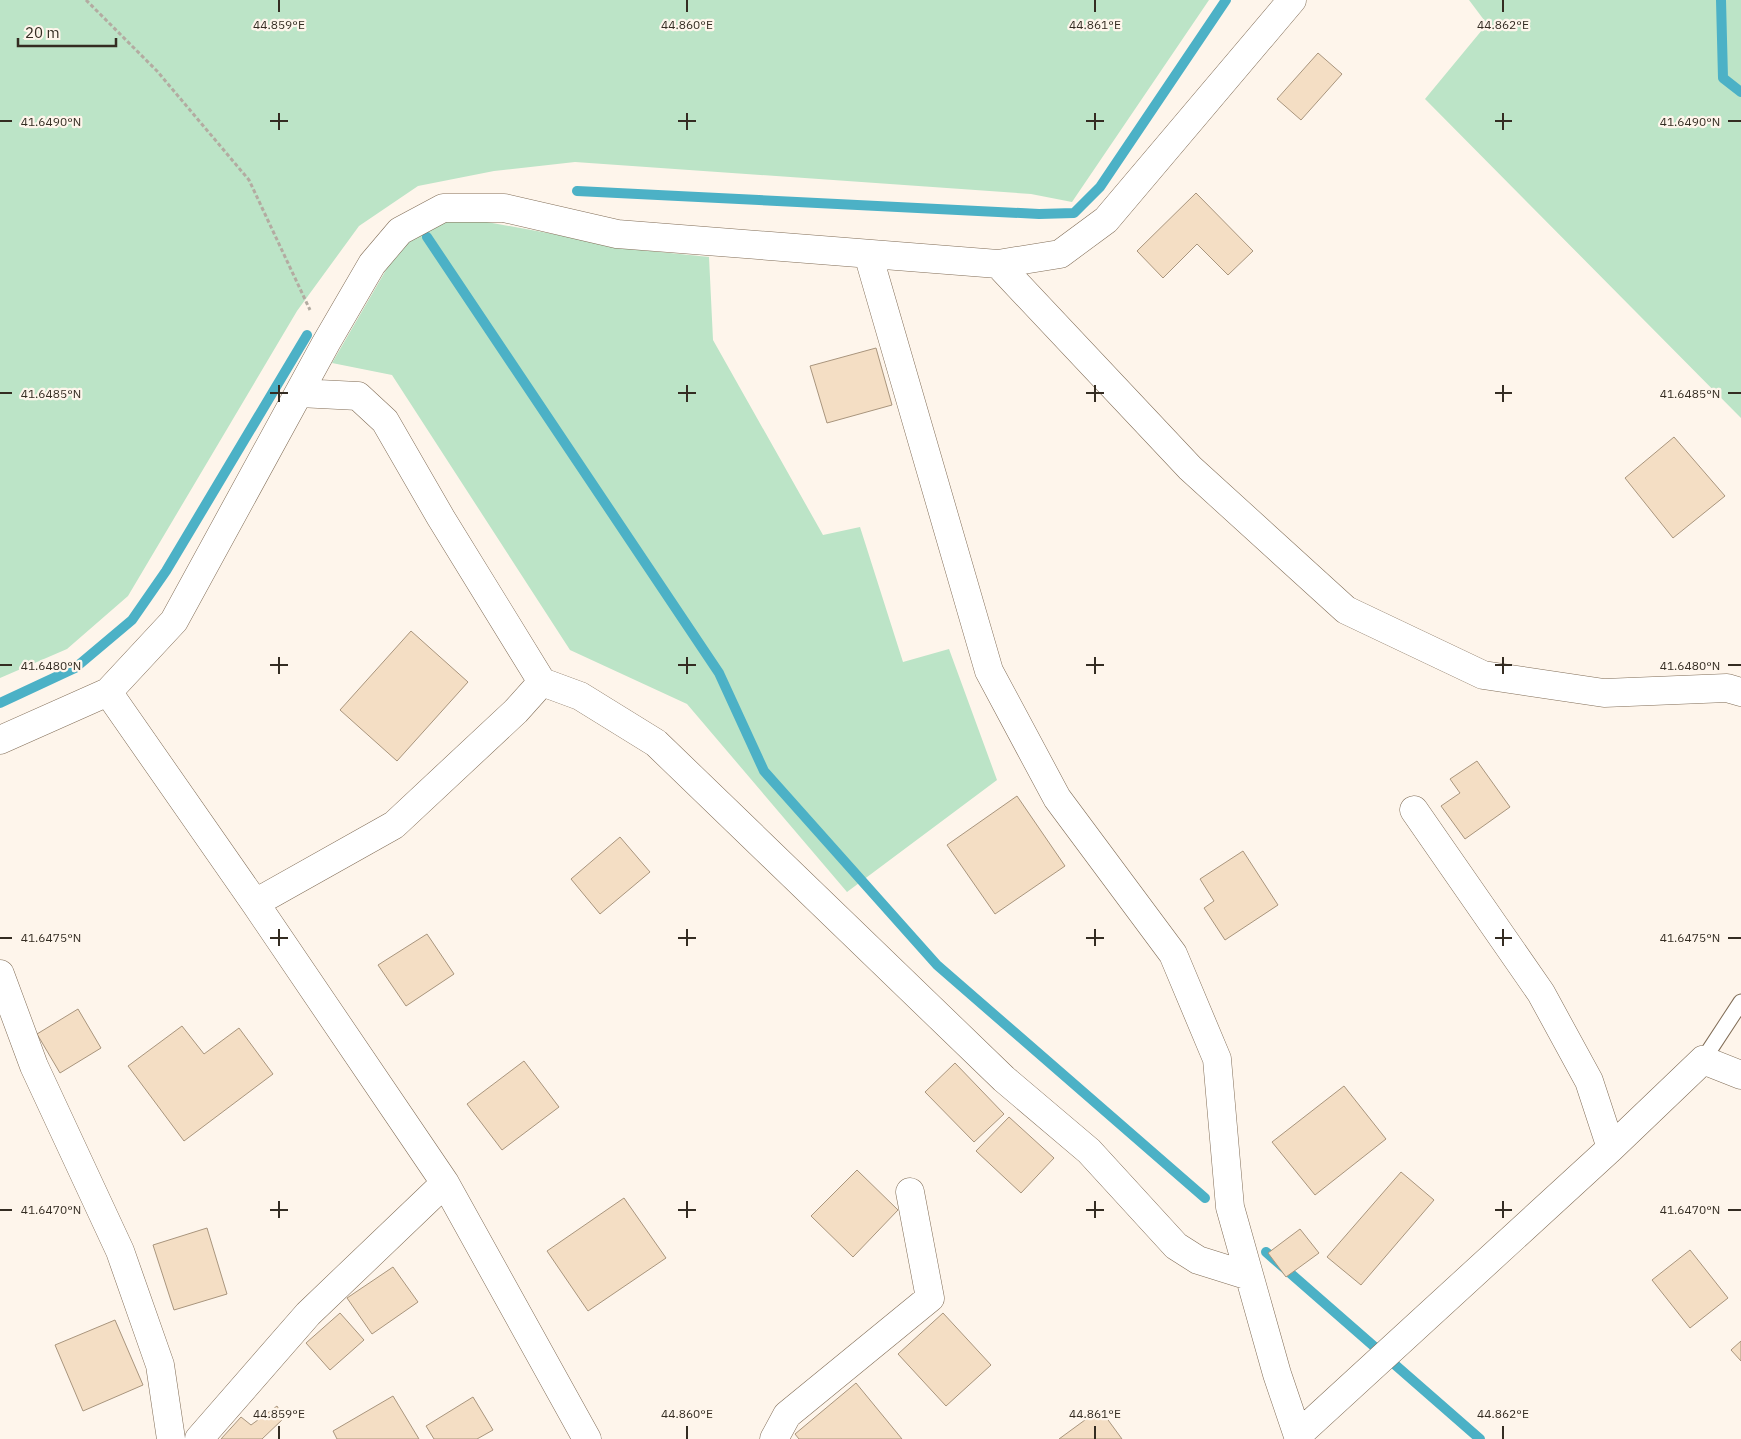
<svg xmlns="http://www.w3.org/2000/svg" width="1741" height="1439" font-family="'IBM Plex Sans',sans-serif">
<style>
.green{fill:#bce4c7}
.lines{fill:none;stroke-linecap:round;stroke-linejoin:round}
.stream{stroke:#4cb1c6;stroke-width:10}
.building{fill:#f4dec4;stroke:#a9957d}
.lane-casing{stroke:#816d57;stroke-width:17}
.street-casing{stroke:#816d57;stroke-width:29}
.path{stroke:#b3aba1;stroke-width:3;stroke-dasharray:4 2.5;stroke-linecap:butt}
.lane{stroke:#fff;stroke-width:15}
.street{stroke:#fff;stroke-width:28}
.ticks{fill:none;stroke:#342c22;stroke-width:2}
.ticks-label{font-size:12px;text-anchor:middle;fill:#342c22;stroke:#fef5eb;stroke-width:4.5;stroke-linejoin:round;paint-order:stroke}
</style>
<rect width="100%" height="100%" fill="#fef5eb"/>
<path class="green" d="M0,0H1209L1072,202L1031,194L575,162L494,171L418,186L359,226L297,311L128,596L67,649L0,678Z
M1469,0H1741V418L1425,99L1487,24Z
M454,216L641,250L709,257L713,340L823,535L860,527L903,662L949,649L997,780L847,892L687,704L570,650L392,375L332,363L397,251L430,227Z"/>
<g class="lines">
<path class="stream" d="M1721,0L1723,78L1741,92
M577,191L1039,214L1074,213L1100,187L1226,0
M427,237L719,673L764,771L937,965L1205,1198
M0,703L75,668L132,620L166,571L307,335
M1266,1252L1480,1439"/>
</g>
<path class="building" d="M1318,53L1342,74L1301,120L1277,99Z
M1196,193L1253,251L1228,275L1197,244L1163,278L1137,251Z
M876,348L892,405L827,423L810,366Z
M1674,437L1725,496L1673,538L1625,478Z
M411,631L468,682L397,761L340,710Z
M1477,761L1510,807L1465,839L1441,806L1460,793L1450,779Z
M1017,796L1065,866L995,914L947,845Z
M620,837L650,872L600,914L571,879Z
M1243,851L1278,905L1225,940L1204,908L1214,901L1200,879Z
M427,934L454,974L406,1006L378,965Z
M78,1009L101,1048L60,1073L37,1034Z
M182,1026L204,1054L239,1028L273,1074L184,1141L128,1066Z
M524,1061L559,1107L502,1150L467,1104Z
M955,1063L1004,1114L974,1142L925,1092Z
M1344,1086L1386,1139L1315,1195L1272,1142Z
M1009,1117L1054,1158L1021,1193L976,1151Z
M857,1170L898,1210L853,1257L811,1216Z
M1401,1172L1434,1200L1361,1285L1327,1257Z
M624,1198L666,1258L588,1311L547,1251Z
M207,1228L227,1294L174,1310L153,1245Z
M1300,1229L1319,1253L1286,1277L1268,1253Z
M1690,1250L1728,1298L1690,1328L1652,1280Z
M393,1267L418,1302L372,1334L347,1298Z
M340,1313L364,1340L330,1370L306,1343Z
M943,1313L991,1365L946,1406L898,1354Z
M115,1320L143,1385L83,1411L55,1345Z
M1741,1341V1361L1731,1350Z
M856,1383L902,1439H799L795,1434Z
M393,1396L419,1439H337L333,1431Z
M473,1397L493,1430L477,1439H434L426,1426Z
M277,1406L284,1418L262,1439H221L241,1417L251,1425Z
M1100,1409L1122,1439H1059Z"/>
<g class="lines">
<defs>
<path id="lane" d="M1703,1060L1741,1002"/>
<path id="street" d="M868,254L989,671L1057,798L1173,954L1217,1059L1230,1207L1277,1374L1299,1439
M998,264L1190,468L1346,610L1483,675L1604,693L1727,688L1741,692
M299,393L358,396L385,421L441,518L542,682L580,696L656,743L1004,1079L1089,1151L1176,1246L1198,1260L1249,1276
M108,692L255,903L445,1183L587,1439
M0,740L108,692L174,621L326,343L372,264L400,231L443,208H504L617,234L998,264L1060,254L1106,220L1292,0
M255,903L394,825L516,711L542,682
M0,974L34,1066L120,1251L160,1365L171,1439
M1611,1148L1703,1060L1741,1075
M1298,1435L1611,1148L1589,1081L1541,993L1414,810
M199,1439L308,1314L445,1183
M774,1439L787,1415L930,1298L910,1192"/>
</defs>
<use href="#lane" class="lane-casing"/>
<use href="#street" class="street-casing"/>
<path class="path" d="M86,0L157,71L249,180L310,310"/>
<use href="#lane" class="lane"/>
<use href="#street" class="street"/>
</g>
<path class="ticks" d="M279,0V12M687,0V12M1095,0V12M1503,0V12M279,113V130M687,113V130M1095,113V130M1503,113V130M0,121H12M270,121H288M678,121H696M1086,121H1104M1495,121H1512M1728,121H1741M279,385V402M687,385V402M1095,385V402M1503,385V402M0,393H12M270,393H288M678,393H696M1086,393H1104M1495,393H1512M1728,393H1741M279,657V674M687,657V674M1095,657V674M1503,657V674M0,665H12M270,665H288M678,665H696M1086,665H1104M1495,665H1512M1728,665H1741M279,929V946M687,929V946M1095,929V946M1503,929V946M0,938H12M270,938H288M678,938H696M1086,938H1104M1495,938H1512M1728,938H1741M279,1201V1218M687,1201V1218M1095,1201V1218M1503,1201V1218M0,1210H12M270,1210H288M678,1210H696M1086,1210H1104M1495,1210H1512M1728,1210H1741M279,1426V1439M687,1426V1439M1095,1426V1439M1503,1426V1439"/>
<g class="ticks-label">
<text x="279" y="29">44.859°E</text>
<text x="687" y="29">44.860°E</text>
<text x="1095" y="29">44.861°E</text>
<text x="1503" y="29">44.862°E</text>
<text x="51" y="126">41.6490°N</text>
<text x="1690" y="126">41.6490°N</text>
<text x="51" y="398">41.6485°N</text>
<text x="1690" y="398">41.6485°N</text>
<text x="51" y="670">41.6480°N</text>
<text x="1690" y="670">41.6480°N</text>
<text x="51" y="942">41.6475°N</text>
<text x="1690" y="942">41.6475°N</text>
<text x="51" y="1214">41.6470°N</text>
<text x="1690" y="1214">41.6470°N</text>
<text x="279" y="1418">44.859°E</text>
<text x="687" y="1418">44.860°E</text>
<text x="1095" y="1418">44.861°E</text>
<text x="1503" y="1418">44.862°E</text>
</g>
<path d="M18 38v8h98v-8" fill="none" stroke="#342c22" stroke-width="2.5"/>
<text x="25" y="38" font-size="15" fill="#342c22" stroke="#fef5eb" stroke-width="4" paint-order="stroke">20 m</text>
</svg>
